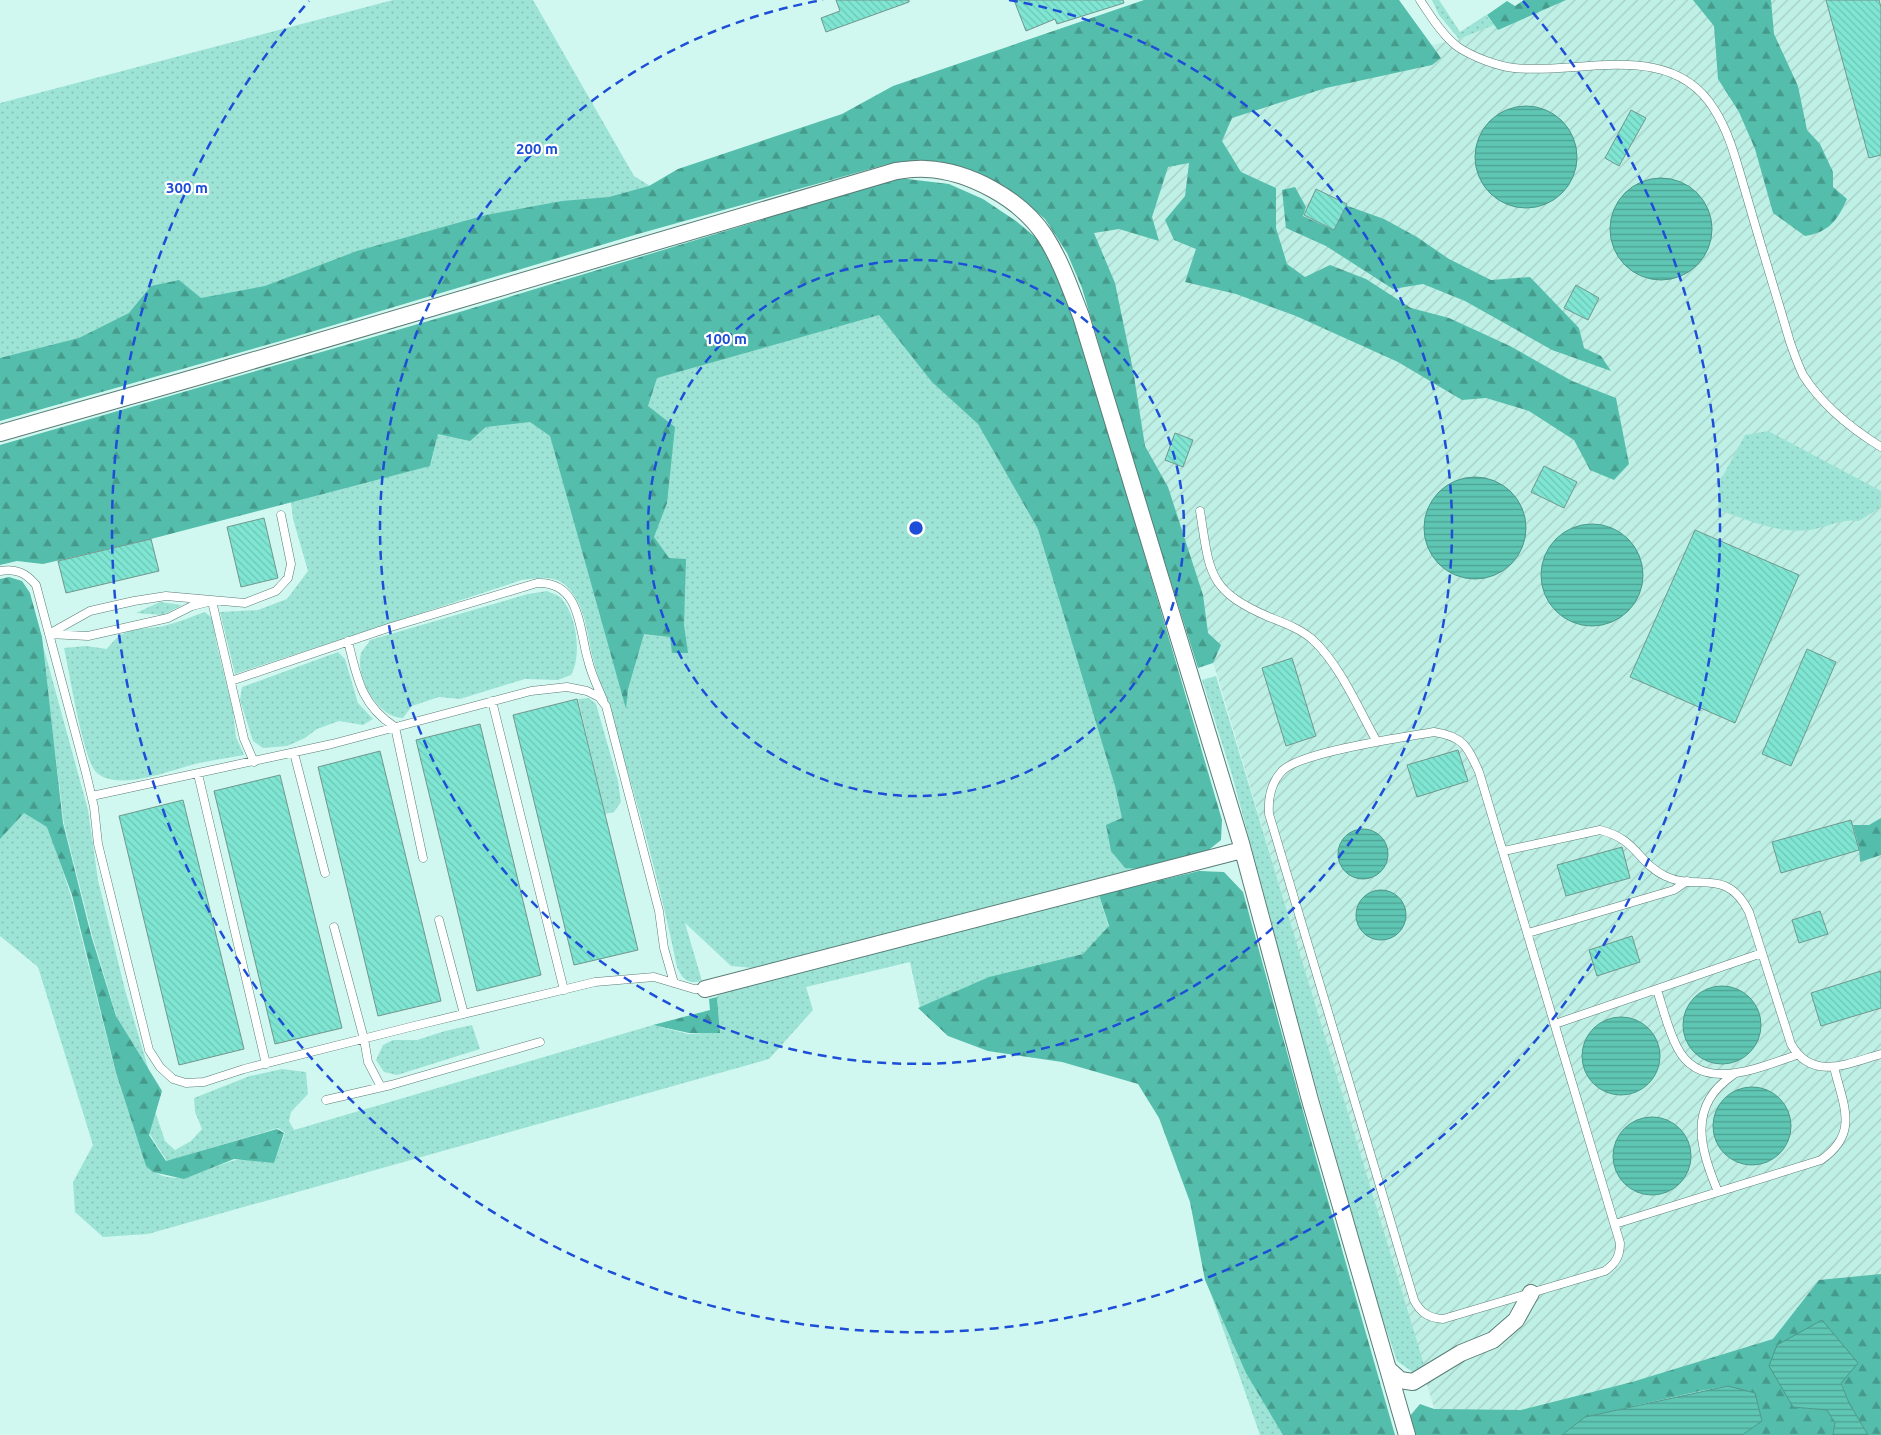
<svg xmlns="http://www.w3.org/2000/svg" width="1881" height="1435" font-family="Ubuntu,sans-serif">
<style>
.industrial{fill:url(#industrial-furrows)}
.grass{fill:url(#grass-dots)}
.forest{fill:url(#forest-firs)}
.water{fill:url(#water-rules);stroke:#4c998b}
.building{fill:url(#building-back-hatch);stroke:#71968e}
.lines{fill:none;stroke-linecap:round;stroke-linejoin:round}
.service-casing{stroke:#597d76;stroke-width:9}
.minor-casing{stroke:#597d76;stroke-width:18}
.service{stroke:#fff;stroke-width:8}
.minor{stroke:#fff;stroke-width:16}
.ring{fill:none;stroke:#1d4ed8;stroke-width:2.5;stroke-dasharray:9 6}
.centre{fill:#1d4ed8;stroke:#fff;stroke-width:2.5}
.ring-label{font-size:15px;text-anchor:middle;font-weight:bold;fill:#1d4ed8;stroke:#fff;stroke-width:4.5;stroke-linejoin:round;paint-order:stroke}
</style>
<defs>
<pattern id="industrial-furrows" width="10" height="10" patternUnits="userSpaceOnUse" patternTransform="scale(1.25)"><rect width="10" height="10" fill="#bff0e5"/><path d="M-1 1l2-2M0 10L10 0M9 11l2-2" fill="none" stroke="#a4cec5"/></pattern>
<pattern id="grass-dots" width="8" height="8" patternUnits="userSpaceOnUse" patternTransform="scale(1.25)"><rect width="8" height="8" fill="#9de4d6"/><path d="M2 2h.1M6 6h.1" fill="none" stroke="#87c4b8" stroke-width="1.8" stroke-linecap="round"/></pattern>
<pattern id="forest-firs" width="22" height="20" patternUnits="userSpaceOnUse" patternTransform="scale(1.25)"><rect width="22" height="20" fill="#54bdab"/><path d="M5 1l3.5 6h-7zM16 11l3.5 6h-7z" fill="#459a8c"/></pattern>
<pattern id="water-rules" width="6" height="5" patternUnits="userSpaceOnUse" patternTransform="scale(1.25)"><rect width="6" height="5" fill="#5ec6b3"/><path d="M0 2.5h6" fill="none" stroke="#4da192"/></pattern>
<pattern id="building-back-hatch" width="6" height="6" patternUnits="userSpaceOnUse" patternTransform="scale(1.25)"><rect width="6" height="6" fill="#7fe6d3"/><path d="M-1 5l2 2M0 0l6 6M5-1l2 2" fill="none" stroke="#6dc6b5"/></pattern>
</defs>
<rect width="100%" height="100%" fill="#d1f8f0"/>
<path class="industrial" d="M1540,0H1881V1435H1442L1218,678L1102,326L1058,131L1462,38L1501,21Z"/>
<path class="grass" d="M393,0H533L634,176L650,186L626,199L0,367V103Z
M1432,0H1439L1460,32L1486,15L1494,25L1459,39L1439,15Z
M881,311L979,421L1042,529L1143,869L754,968L731,966L685,923L702,981C687,984 683,980 677,967C656,865 627,765 595,666C587,640 588,613 571,591C558,574 540,578 522,580L235,674L220,612L258,610L287,599L308,571L293,519L291,502L431,464L438,433L470,440L490,424L532,419L553,436L601,602L626,707L641,399L651,374Z
M1768,431L1881,491V507L1859,521C1842,518 1826,528 1809,530C1779,534 1747,520 1719,510V483L1745,435Z
M547,591C551,593 558,595 561,598C577,615 582,656 571,675L558,680L525,679L460,699L439,697L412,706L403,718C377,717 355,678 361,653C363,649 368,644 370,640L528,594Z
M160,602L182,605L163,615L136,613Z
M205,612L212,618L217,646L233,711L236,737L244,755C229,758 213,760 199,763C173,769 118,793 96,772C83,759 69,670 64,648L86,646L107,649C126,623 141,632 167,625C180,622 193,616 205,612Z
M41,638L88,810L98,880L125,990L149,1071L117,1018L92,935L64,824Z
M338,652L345,659L358,703L373,719L363,725L339,721L317,729L305,738L287,746L263,748L253,741L240,700L242,687Z
M1216,676L1425,1368L1414,1373L1397,1361L1379,1309L1306,1051L1232,775L1202,680Z
M589,698L596,704L618,781L621,802L614,812L605,814L578,699Z
M24,812L48,826L71,896L116,1074L146,1165C174,1192 202,1169 232,1161C244,1157 261,1161 274,1162L285,1133L278,1128L167,1161L149,1133L155,1111L165,1141L175,1150L191,1141L202,1129L195,1112L194,1098L250,1076L282,1069L306,1072L308,1094L291,1112L289,1121L294,1130L653,1025L688,1034L720,1032L717,996L724,991L1099,895L1109,928L1082,956L920,1008L910,962L806,987L813,1010L769,1059L148,1234L103,1237L75,1212L73,1182L93,1145L38,967L0,936V830Z
M472,1025L480,1049L397,1075L384,1072L376,1060L383,1045L393,1040H417L445,1031Z
M1206,1280L1284,1435H1260Z"/>
<path class="forest" d="M1144,0H1399L1441,58L1432,65L1326,88L1232,118L1222,141L1241,172L1276,188V228L1287,264L1305,277L1330,265L1366,279L1411,308L1449,318L1510,346L1572,381L1616,398L1629,464L1614,480L1590,470L1574,440L1529,411L1486,398L1462,400L1398,362L1296,316L1236,294L1185,282L1196,249L1174,240L1165,220L1185,196L1189,163L1168,167L1152,217L1159,241L1119,229L1094,233L1115,283L1133,370L1145,446L1168,487L1203,595L1208,633L1221,645L1213,663L1198,668L1139,481L1082,288L1067,253L1045,219L1006,187L969,169L937,161L888,164L638,234L284,340L0,421V358L79,338L129,313L151,286L179,280L201,298L265,286L357,251L486,215L562,201L609,197L649,186L678,169L842,114L893,86Z
M1524,0H1566L1498,30L1487,15L1507,1L1515,6Z
M1693,0H1771L1774,34L1798,86L1807,130L1820,144L1833,172V187L1847,199C1837,221 1829,232 1805,236L1773,213L1755,149L1739,112L1718,79L1714,26Z
M899,178L949,184L983,199L1016,221L1045,245L1078,327L1222,820L1221,840L1206,852L1143,869L1125,868L1111,851L1106,825L1122,818L1115,786L1038,529L978,424L932,382L879,315L657,378L648,406L675,427L667,503L654,537L669,558L686,559L684,625L688,653H672L670,637L644,634L628,689L626,709L550,436L530,422L486,427L470,441L438,434L430,466L151,539L43,564L17,561L0,565V445L463,311Z
M1295,187L1306,207L1303,216L1334,230L1345,205L1384,219L1417,237L1449,259L1491,280L1530,277L1579,328L1584,348L1601,356L1611,371L1552,350L1465,301L1423,284L1393,289L1326,246L1286,228L1282,190Z
M9,577L22,581L30,593L42,637L63,823L91,935L116,1016L162,1091L149,1135L166,1161L277,1129L284,1133L274,1163L234,1159L184,1179L153,1172L146,1166L116,1073L72,895L47,827L24,813L0,839V579Z
M1881,818V855L1860,862L1859,848L1853,825H1869Z
M1199,871L1224,872L1243,892L1317,1162L1395,1435H1283L1246,1373L1205,1280L1190,1202L1159,1118L1138,1084L1062,1062L988,1051L948,1036L918,1008L989,977L1083,954L1109,926L1099,895Z
M717,997L720,1033H689L653,1025L710,1010L709,999Z
M1881,1274V1435H1868L1849,1403L1841,1382L1793,1407L1827,1410L1835,1423L1833,1435H1742L1762,1421L1755,1393L1728,1386L1700,1391L1585,1417L1562,1435H1415L1409,1417L1420,1404L1434,1409L1521,1410L1632,1382L1773,1339L1819,1280Z"/>
<path class="water" d="M1475 157a51 51 0 1 1 102 0a51 51 0 1 1-102 0Z
M1610 229a51 51 0 1 1 102 0a51 51 0 1 1-102 0Z
M1424 528a51 51 0 1 1 102 0a51 51 0 1 1-102 0Z
M1541 575a51 51 0 1 1 102 0a51 51 0 1 1-102 0Z
M1338 854a25 25 0 1 1 50 0a25 25 0 1 1-50 0Z
M1356 915a25 25 0 1 1 50 0a25 25 0 1 1-50 0Z
M1683 1025a39 39 0 1 1 78 0a39 39 0 1 1-78 0Z
M1582 1056a39 39 0 1 1 78 0a39 39 0 1 1-78 0Z
M1713 1126a39 39 0 1 1 78 0a39 39 0 1 1-78 0Z
M1613 1156a39 39 0 1 1 78 0a39 39 0 1 1-78 0Z
M1822,1320L1858,1363L1841,1383L1849,1403L1868,1435H1833L1835,1423L1827,1410L1793,1407L1769,1366L1777,1345Z
M1728,1386L1755,1393L1762,1421L1742,1435H1562L1585,1417Z"/>
<path class="building" d="M836,0H909V2L826,32L821,18L840,11Z
M1014,0H1123L1124,3L1057,24L1055,19L1026,31Z
M1826,0H1879L1881,7V155L1869,158Z
M1631,110L1646,118L1619,166L1605,158Z
M1316,189L1347,204L1334,230L1304,215Z
M1576,285L1599,298L1588,320L1564,308Z
M1175,433L1193,440L1183,467L1165,460Z
M1544,466L1577,482L1564,508L1531,492Z
M264,518L278,578L241,587L227,527Z
M1695,530L1799,575L1735,723L1630,677Z
M151,539L159,571L66,593L58,561Z
M1807,649L1836,662L1791,766L1762,754Z
M1292,658L1316,736L1286,746L1262,668Z
M577,699L638,950L574,965L513,715Z
M480,724L541,975L477,991L416,740Z
M1458,750L1468,781L1417,797L1407,765Z
M380,751L441,1001L378,1016L318,767Z
M280,775L342,1028L275,1044L214,791Z
M183,800L244,1049L179,1065L119,816Z
M1851,820L1859,850L1781,873L1772,842Z
M1622,847L1630,878L1566,896L1557,865Z
M1820,911L1828,934L1799,943L1792,920Z
M1632,936L1640,962L1597,976L1589,950Z
M1881,971V1008L1821,1026L1811,993Z"/>
<g class="lines">
<defs>
<path id="service" d="M1420,0C1430,15 1443,36 1458,47C1473,57 1497,66 1514,68C1581,75 1671,39 1714,109C1731,135 1738,168 1747,197C1761,246 1776,294 1790,342C1794,353 1798,365 1803,375C1822,405 1852,429 1881,447
M1200,511C1210,573 1207,590 1269,617C1284,623 1301,629 1313,640C1340,665 1359,710 1377,742
M0,571C16,568 26,573 36,585L86,773L94,807L98,844L149,1050L160,1067L173,1079L186,1083L204,1082L244,1069L414,1026L595,982L654,977L694,989H705
M348,641C357,678 361,705 395,727L423,858
M231,681L391,627L537,583C581,581 579,630 588,660C591,674 598,687 603,700
M492,701L564,990
M1434,732C1463,736 1468,747 1479,772L1620,1243C1620,1256 1616,1263 1605,1271L1443,1319C1428,1318 1420,1312 1414,1300L1269,814C1268,799 1271,783 1282,771C1300,752 1404,737 1434,732Z
M294,753L325,873
M254,762L244,739L212,601L192,606L168,618L88,636L49,634L90,611L134,601L166,596L245,603L276,591L288,578L291,564L281,515
M198,774L266,1064
M92,796L332,744L531,691L567,687L587,691L599,697L606,706L659,911L664,948L674,983
M1504,851L1600,830C1637,839 1638,863 1665,876C1698,892 1726,866 1749,912L1791,1044C1812,1082 1849,1063 1881,1054
M439,920L464,1014
M334,927L364,1039L368,1062L381,1087
M1528,933L1674,890L1687,881
M1657,990C1663,1008 1668,1030 1677,1047C1701,1095 1759,1067 1797,1055
M1555,1024L1762,953
M326,1100L391,1085L540,1042
M1718,1192C1700,1148 1687,1106 1733,1075
M1615,1224L1821,1160C1860,1133 1843,1105 1834,1067"/>
<path id="minor" d="M0,433L204,375L896,171C905,170 916,168 926,169C969,171 1021,199 1045,236C1061,261 1070,288 1081,316L1241,843L1310,1100L1388,1369L1400,1380L1413,1382L1461,1353L1493,1340L1516,1320L1531,1293
M705,989L1242,850
M1388,1369L1407,1435"/>
</defs>
<use href="#service" class="service-casing"/>
<use href="#minor" class="minor-casing"/>
<use href="#service" class="service"/>
<use href="#minor" class="minor"/>
</g>
<g class="ring">
<circle cx="916" cy="528" r="268"/>
<path d="M1009 0A536 536 0 1 1 823 0"/>
<path d="M1523 1A804 804 0 1 1 309 1"/>
</g>
<circle cx="916" cy="528" r="8" class="centre"/>
<g class="ring-label">
<text x="537" y="154">200 m</text>
<text x="187" y="193">300 m</text>
<text x="726" y="344">100 m</text>
</g>
</svg>
